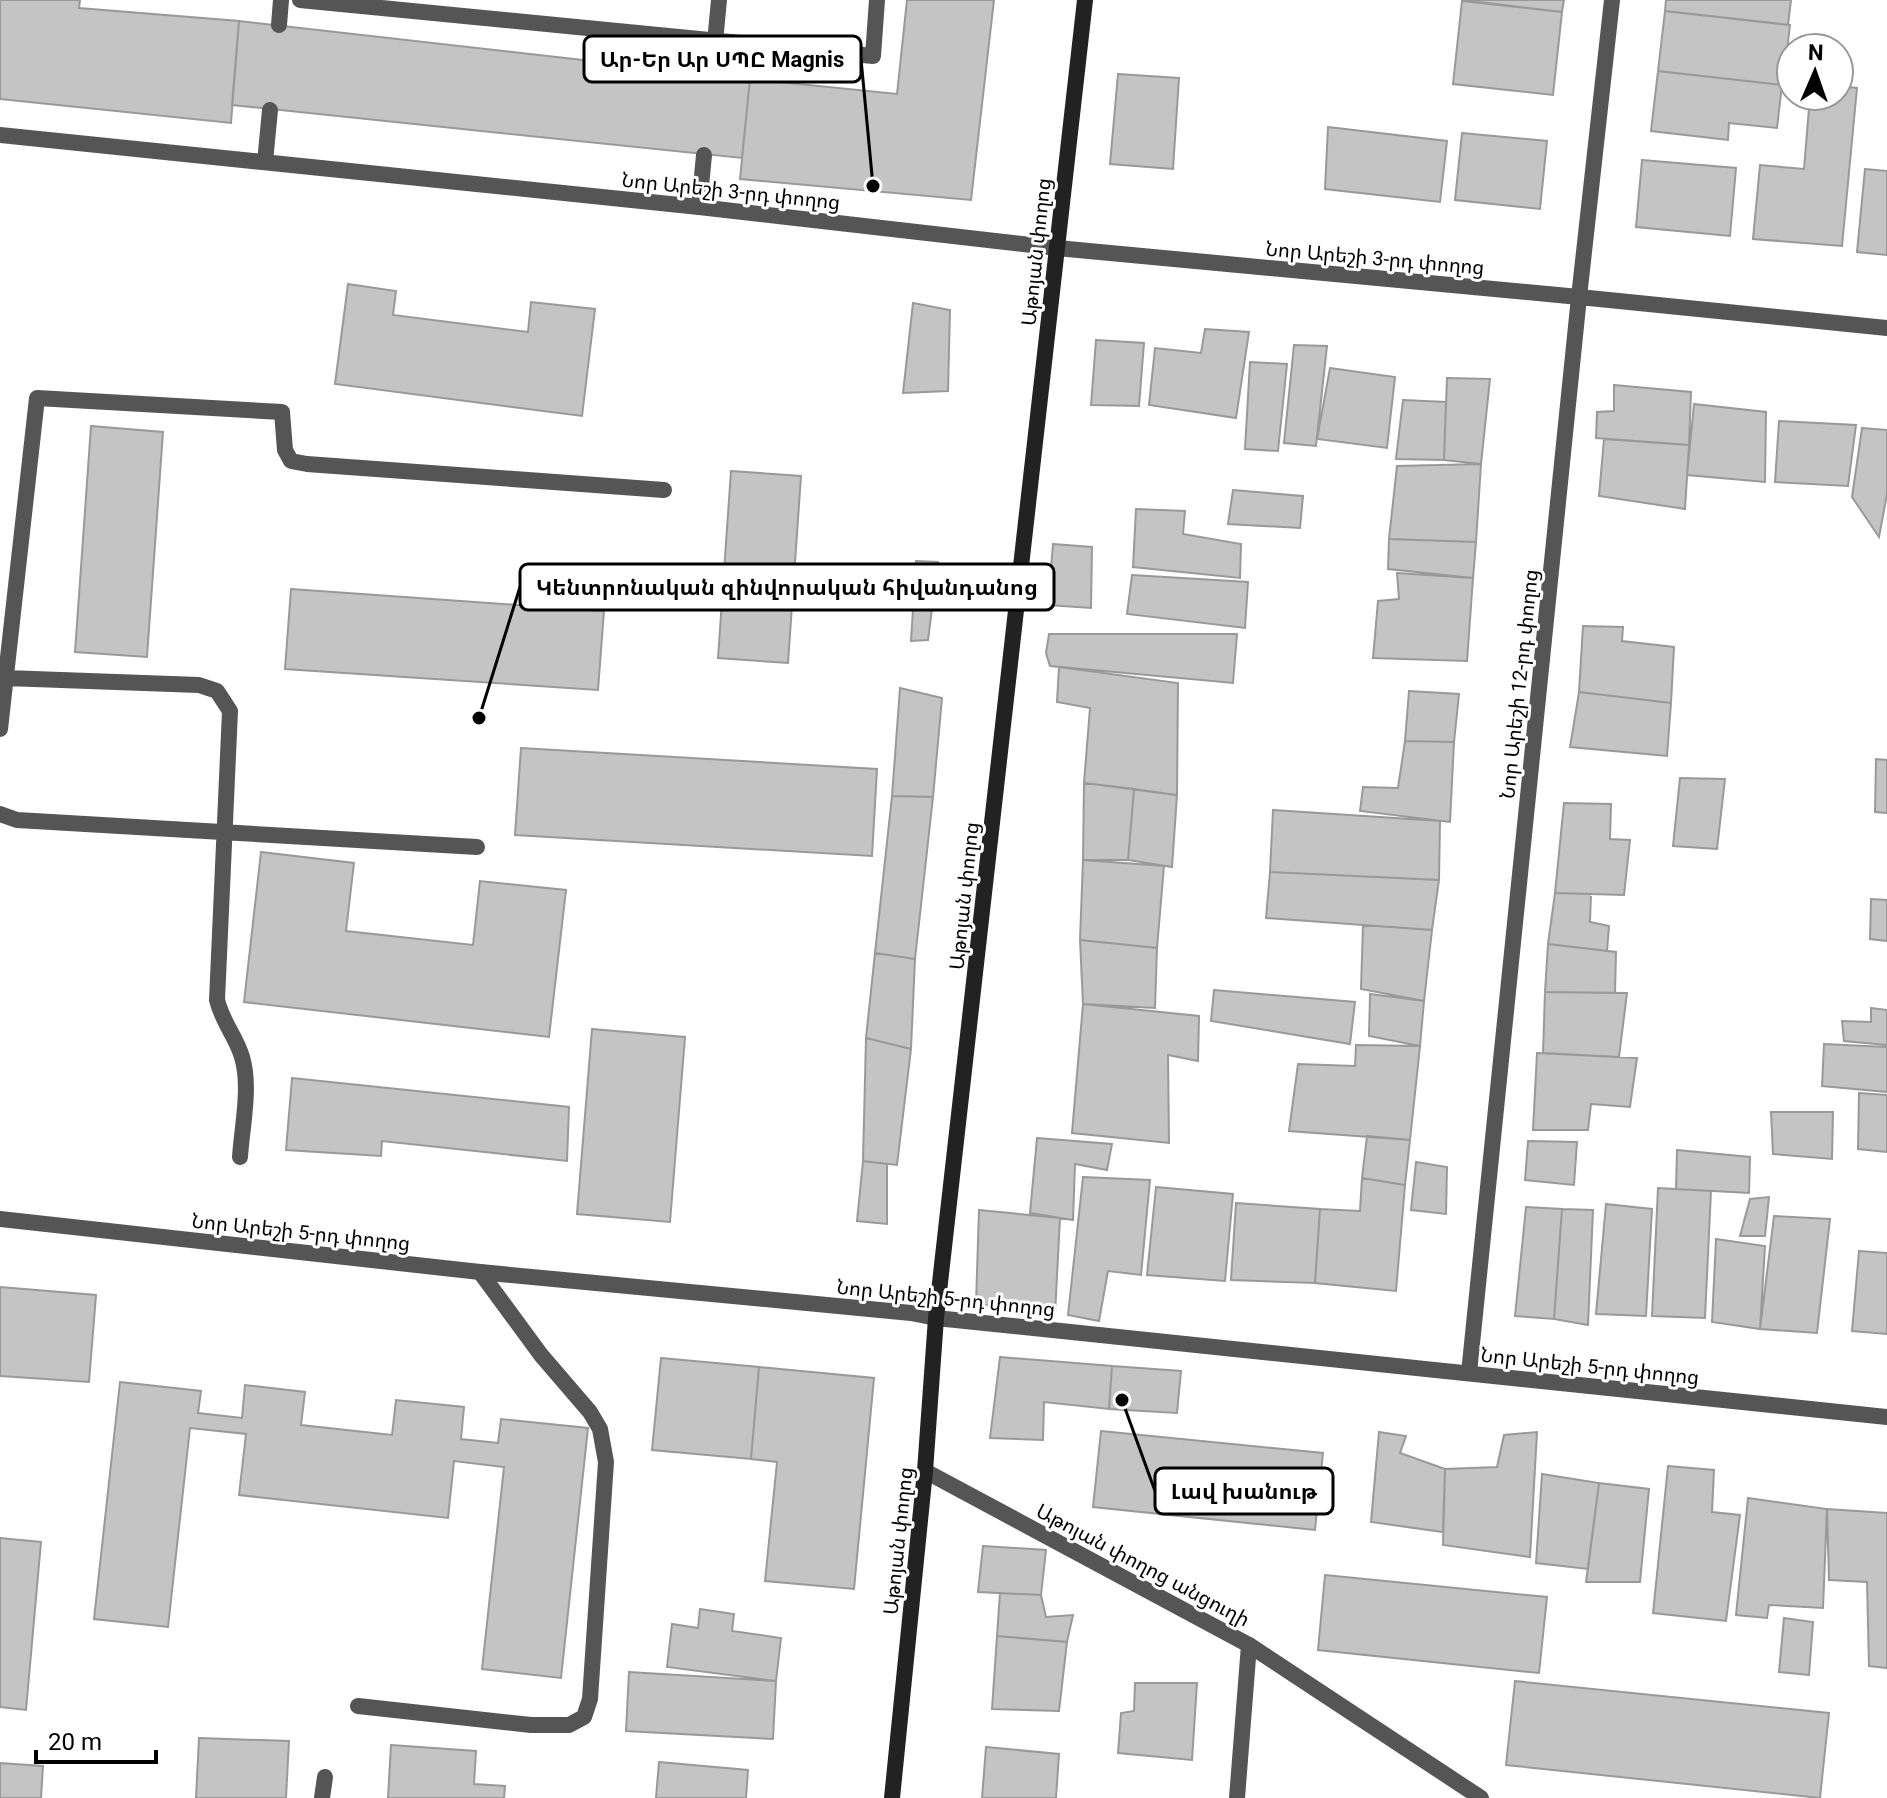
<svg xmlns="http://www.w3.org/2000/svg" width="1887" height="1798" font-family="Roboto,'Noto Sans Armenian',sans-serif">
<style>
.building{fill:#c4c4c4;stroke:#999;stroke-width:2}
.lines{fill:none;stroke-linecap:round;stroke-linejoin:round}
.service{stroke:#555;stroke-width:16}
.minor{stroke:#555;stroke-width:16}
.secondary{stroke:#222;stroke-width:16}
.labels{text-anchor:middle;stroke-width:6;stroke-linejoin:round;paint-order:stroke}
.street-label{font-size:20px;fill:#000;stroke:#fff}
.leader{fill:none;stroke:#000;stroke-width:3}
.callout-dot{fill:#000;stroke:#fff;stroke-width:3}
.callout{fill:#fff;stroke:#000;stroke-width:3}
.callout-label{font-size:22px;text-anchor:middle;font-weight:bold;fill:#000}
</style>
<rect width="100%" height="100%" fill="#fff"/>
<path class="building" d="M0,0H80L79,8L239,21L231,123L0,99Z
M907,0H994L971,200L740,179L750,79L897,94Z
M1462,0H1564L1562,12Z
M1666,0H1791L1788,25L1665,11Z
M1462,1L1562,12L1553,95L1453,84Z
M1665,11L1790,25L1783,85L1658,71Z
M239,21L750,79L742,158L232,105Z
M1658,71L1782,85L1777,128L1729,123L1728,140L1651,131Z
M1118,74L1179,78L1173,169L1110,164Z
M1839,86L1857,88L1842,246L1753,239L1760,165L1804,169L1810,96H1839Z
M1328,127L1447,141L1440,202L1325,189Z
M1462,133L1547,141L1540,209L1455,200Z
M1642,160L1736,168L1730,236L1636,227Z
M1865,169L1887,171V255L1857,252Z
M348,284L396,291L393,315L528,332L531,302L595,309L582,416L335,384Z
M913,303L950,310L948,391L903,393Z
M1205,329L1249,332L1236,418L1149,405L1155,348L1201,353Z
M1096,340L1144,343L1139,406L1091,405Z
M1294,345L1327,346L1316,446L1284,443Z
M1250,362L1287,364L1278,451L1245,449Z
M1330,368L1395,377L1387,448L1317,439Z
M1447,378L1490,379L1481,464L1444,460Z
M1614,385L1691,392L1689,445L1596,438L1597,412L1614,411Z
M1403,400L1446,402L1444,460L1396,459Z
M1694,404L1766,412L1765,482L1687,475Z
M1779,421L1856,425L1848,486L1775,482Z
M91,426L163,432L147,657L75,652Z
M1862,428L1887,430V494L1879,537L1852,497Z
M1604,439L1689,445L1685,509L1599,496Z
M1481,464L1476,542L1389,539L1397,466Z
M731,471L801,476L788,663L718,658Z
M1233,490L1303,496L1300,528L1228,524Z
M1136,509L1185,511L1183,534L1241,544L1240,578L1133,567Z
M1389,539L1476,542L1473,578L1388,569Z
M1053,544L1092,547L1091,608L1048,605Z
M916,561L938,562L928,640L911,641Z
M1397,573L1473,578L1467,661L1373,658L1378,601L1399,599Z
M1132,575L1248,582L1245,628L1127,614Z
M291,589L604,611L598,690L285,669Z
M1583,626L1623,627L1622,641L1674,647L1671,703L1579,692Z
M1049,634H1237L1233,683L1050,666L1046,653Z
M1059,667L1178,683L1177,795L1084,783L1090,708L1057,702Z
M900,688L942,698L933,797L892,796Z
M1409,691L1459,694L1454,742L1405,741Z
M1579,692L1671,703L1667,756L1570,747Z
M1405,741L1454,742L1450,822L1360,811L1363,787L1398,788Z
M521,748L877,769L872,856L515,835Z
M1876,759L1887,760V813L1875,812Z
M1680,778L1725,779L1717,849L1673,846Z
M1084,783L1134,789L1128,860H1083Z
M1134,789L1177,795L1172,867L1128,860Z
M892,796L933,797L915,959L875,953Z
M1564,803L1611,804L1610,839L1630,840L1624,895L1555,893Z
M1273,810L1440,821L1439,880L1270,872Z
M261,852L354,863L346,931L473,945L480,881L566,890L549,1037L244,1002Z
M1083,860L1164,866L1157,948L1080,940Z
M1270,872L1439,880L1432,930L1266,918Z
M1555,893L1591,894L1590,922L1609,926L1607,951L1548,944Z
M1871,899L1887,900V941L1870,939Z
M1363,925L1432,930L1424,1001L1361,989Z
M1080,940L1157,948L1155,1008L1083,1004Z
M1548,944L1616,952L1615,993L1545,992Z
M875,953L915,959L911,1049L866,1038Z
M1214,990L1355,1002L1350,1044L1211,1021Z
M1545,992L1627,993L1619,1057L1543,1053Z
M1370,994L1424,1001L1420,1046L1369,1036Z
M1083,1004L1199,1016L1198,1061L1168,1055L1169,1143L1072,1133Z
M1871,1008L1887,1010V1045L1844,1041L1842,1021L1871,1022Z
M592,1029L685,1037L670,1222L577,1214Z
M866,1038L911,1049L897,1165L863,1161Z
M1824,1044L1887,1047V1092L1822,1086Z
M1356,1045L1420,1046L1410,1140L1289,1131L1298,1064L1355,1066Z
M1537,1053L1637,1058L1630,1107L1591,1104L1588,1130H1533Z
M292,1078L569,1107L567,1161L382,1141L381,1156L286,1150Z
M1859,1093L1887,1095V1152L1858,1149Z
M1771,1112H1833L1832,1159L1773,1154Z
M1367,1136L1410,1140L1405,1185L1362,1178Z
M1037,1138L1112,1144L1107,1170L1075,1164L1073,1220L1030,1213Z
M1528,1141L1577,1142L1574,1185L1525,1180Z
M1677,1150L1750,1157L1749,1193L1676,1189Z
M863,1161L887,1164V1224L857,1221Z
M1416,1162L1447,1167L1446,1214L1411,1210Z
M1083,1177L1150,1180L1141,1275L1108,1271L1099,1321L1068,1315Z
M1362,1178L1405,1185L1396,1291L1315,1283L1320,1209L1360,1211Z
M1156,1187L1233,1194L1225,1281L1147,1275Z
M1658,1188L1711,1191L1705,1318L1652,1316Z
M1769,1197L1765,1236H1740L1750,1199Z
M1236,1203L1320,1209L1315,1283L1231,1280Z
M1606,1204L1652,1209L1646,1316L1596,1314Z
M1526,1207L1562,1209L1554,1319L1515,1316Z
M1562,1209L1593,1210L1588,1325L1554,1319Z
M979,1210L1060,1218L1055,1314L976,1304Z
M1774,1216L1830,1219L1817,1333L1760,1329Z
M1716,1239L1765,1246L1760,1329L1712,1322Z
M1859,1251L1887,1253V1334L1852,1331Z
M0,1287L96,1295L89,1382L0,1376Z
M1000,1357L1112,1366L1109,1409L1044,1402L1043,1440L990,1438Z
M661,1358L759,1367L751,1459L652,1450Z
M1112,1366L1181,1371L1177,1413L1109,1409Z
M759,1367L874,1378L854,1589L765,1581L777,1462L751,1459Z
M120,1382L201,1391L198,1413L242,1418L245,1385L305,1392L301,1425L392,1435L396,1400L464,1407L461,1439L498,1443L501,1419L588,1428L561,1678L482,1669L504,1467L454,1461L448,1518L239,1495L246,1434L190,1428L168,1627L94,1619Z
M1101,1431L1323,1453L1315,1530L1093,1507Z
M1379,1432L1406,1436L1400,1453L1445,1469L1443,1532L1371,1522Z
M1537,1432L1530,1557L1443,1545L1445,1469L1497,1467L1504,1435Z
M1668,1466L1714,1470L1712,1512L1740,1515L1726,1621L1653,1613Z
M1542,1474L1599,1483L1588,1569L1536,1563Z
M1599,1483L1649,1489L1640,1582H1586Z
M1748,1498L1827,1509L1823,1608L1769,1605L1767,1618L1736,1615Z
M1827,1509L1887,1513V1668L1869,1666L1867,1582L1829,1580Z
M0,1538L41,1542L26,1710L0,1707Z
M983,1546L1046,1550L1041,1595L978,1592Z
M1325,1575L1547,1597L1539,1673L1318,1650Z
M1000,1593L1041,1595L1046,1617L1073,1615L1067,1642L997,1636Z
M700,1609L734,1614L732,1631L781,1638L776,1681L667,1667L672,1624L698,1628Z
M1784,1618L1813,1622L1809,1675L1779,1672Z
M997,1636L1067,1642L1059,1711L992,1709Z
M629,1672L776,1681L773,1739L626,1731Z
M1515,1681L1829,1713L1820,1798L1506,1765Z
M1135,1683H1197L1192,1760L1118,1753L1121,1713L1134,1711Z
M199,1738L289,1741L286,1798H196Z
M391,1745L476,1751L474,1784L505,1786L504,1798H388Z
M986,1747L1059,1754L1056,1798H982Z
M659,1762L748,1770L746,1798H656Z
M0,1763L43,1766L41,1798H0Z"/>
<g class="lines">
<path class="service" d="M300,0L873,56L877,0
M279,25L281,0
M712,74L719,0
M265,162L270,110
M699,207L704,155
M6,678L199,685L217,691L230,711L217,1000C223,1024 236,1036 242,1057C251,1087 242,1126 240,1157
M0,729L37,398L282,412L285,450L291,461L307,464L664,490
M0,814L17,820L477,847
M1249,1645L1481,1798
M358,1706L531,1725H569L584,1717L590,1699L606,1462L600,1429L590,1412L541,1355L480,1272"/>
<path class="minor" d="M0,135L699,207L1057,248L1579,297L1887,328
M0,1219L480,1272L911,1313L936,1318L1887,1417
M1469,1373L1579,297L1612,0
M925,1471L1249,1645L1237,1798
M322,1798L325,1777"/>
<path class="secondary" d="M892,1798L925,1471L936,1318L1085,0"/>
</g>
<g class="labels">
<g class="street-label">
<text transform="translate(731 191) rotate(6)" y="7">Նոր Արեշի 3-րդ փողոց</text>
<text transform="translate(1036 252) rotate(-84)" y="7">Աթոյան փողոց</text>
<text transform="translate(1375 258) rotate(5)" y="7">Նոր Արեշի 3-րդ փողոց</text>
<text transform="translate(1519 684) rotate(-84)" y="7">Նոր Արեշի 12-րդ փողոց</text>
<text transform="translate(964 896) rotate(-84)" y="7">Աթոյան փողոց</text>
<text transform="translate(301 1232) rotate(6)" y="7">Նոր Արեշի 5-րդ փողոց</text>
<text transform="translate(946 1298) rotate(6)" y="7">Նոր Արեշի 5-րդ փողոց</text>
<text transform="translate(1590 1366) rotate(6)" y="7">Նոր Արեշի 5-րդ փողոց</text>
<text transform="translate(898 1541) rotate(-84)" y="7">Աթոյան փողոց</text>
<text transform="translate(1143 1565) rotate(28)" y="7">Աթոյան փողոց անցուղի</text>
</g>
</g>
<path class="leader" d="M873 186L861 59M479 718L520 587M1122 1400L1155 1491"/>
<g class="callout-dot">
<circle cx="873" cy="186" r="8"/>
<circle cx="479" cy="718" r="8"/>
<circle cx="1122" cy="1400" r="8"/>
</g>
<g class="callout">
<rect x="584" y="36" width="277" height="46" rx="8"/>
<rect x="520" y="564" width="534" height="46" rx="8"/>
<rect x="1155" y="1468" width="178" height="46" rx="8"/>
</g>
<g class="callout-label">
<text x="722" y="67">Ար-Եր Ար ՍՊԸ Magnis</text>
<text x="787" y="595">Կենտրոնական զինվորական հիվանդանոց</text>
<text x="1244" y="1499">Լավ խանութ</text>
</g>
<g transform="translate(1815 72) rotate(2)"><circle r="38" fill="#ffffff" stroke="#999999" stroke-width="2"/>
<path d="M0-6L14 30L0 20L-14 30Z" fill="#000000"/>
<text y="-12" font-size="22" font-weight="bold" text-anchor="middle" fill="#000000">N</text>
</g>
<path d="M36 1750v12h120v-12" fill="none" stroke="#000000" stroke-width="4"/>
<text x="48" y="1750" font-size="24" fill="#000000" stroke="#ffffff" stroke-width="6" paint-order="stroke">20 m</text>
</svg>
